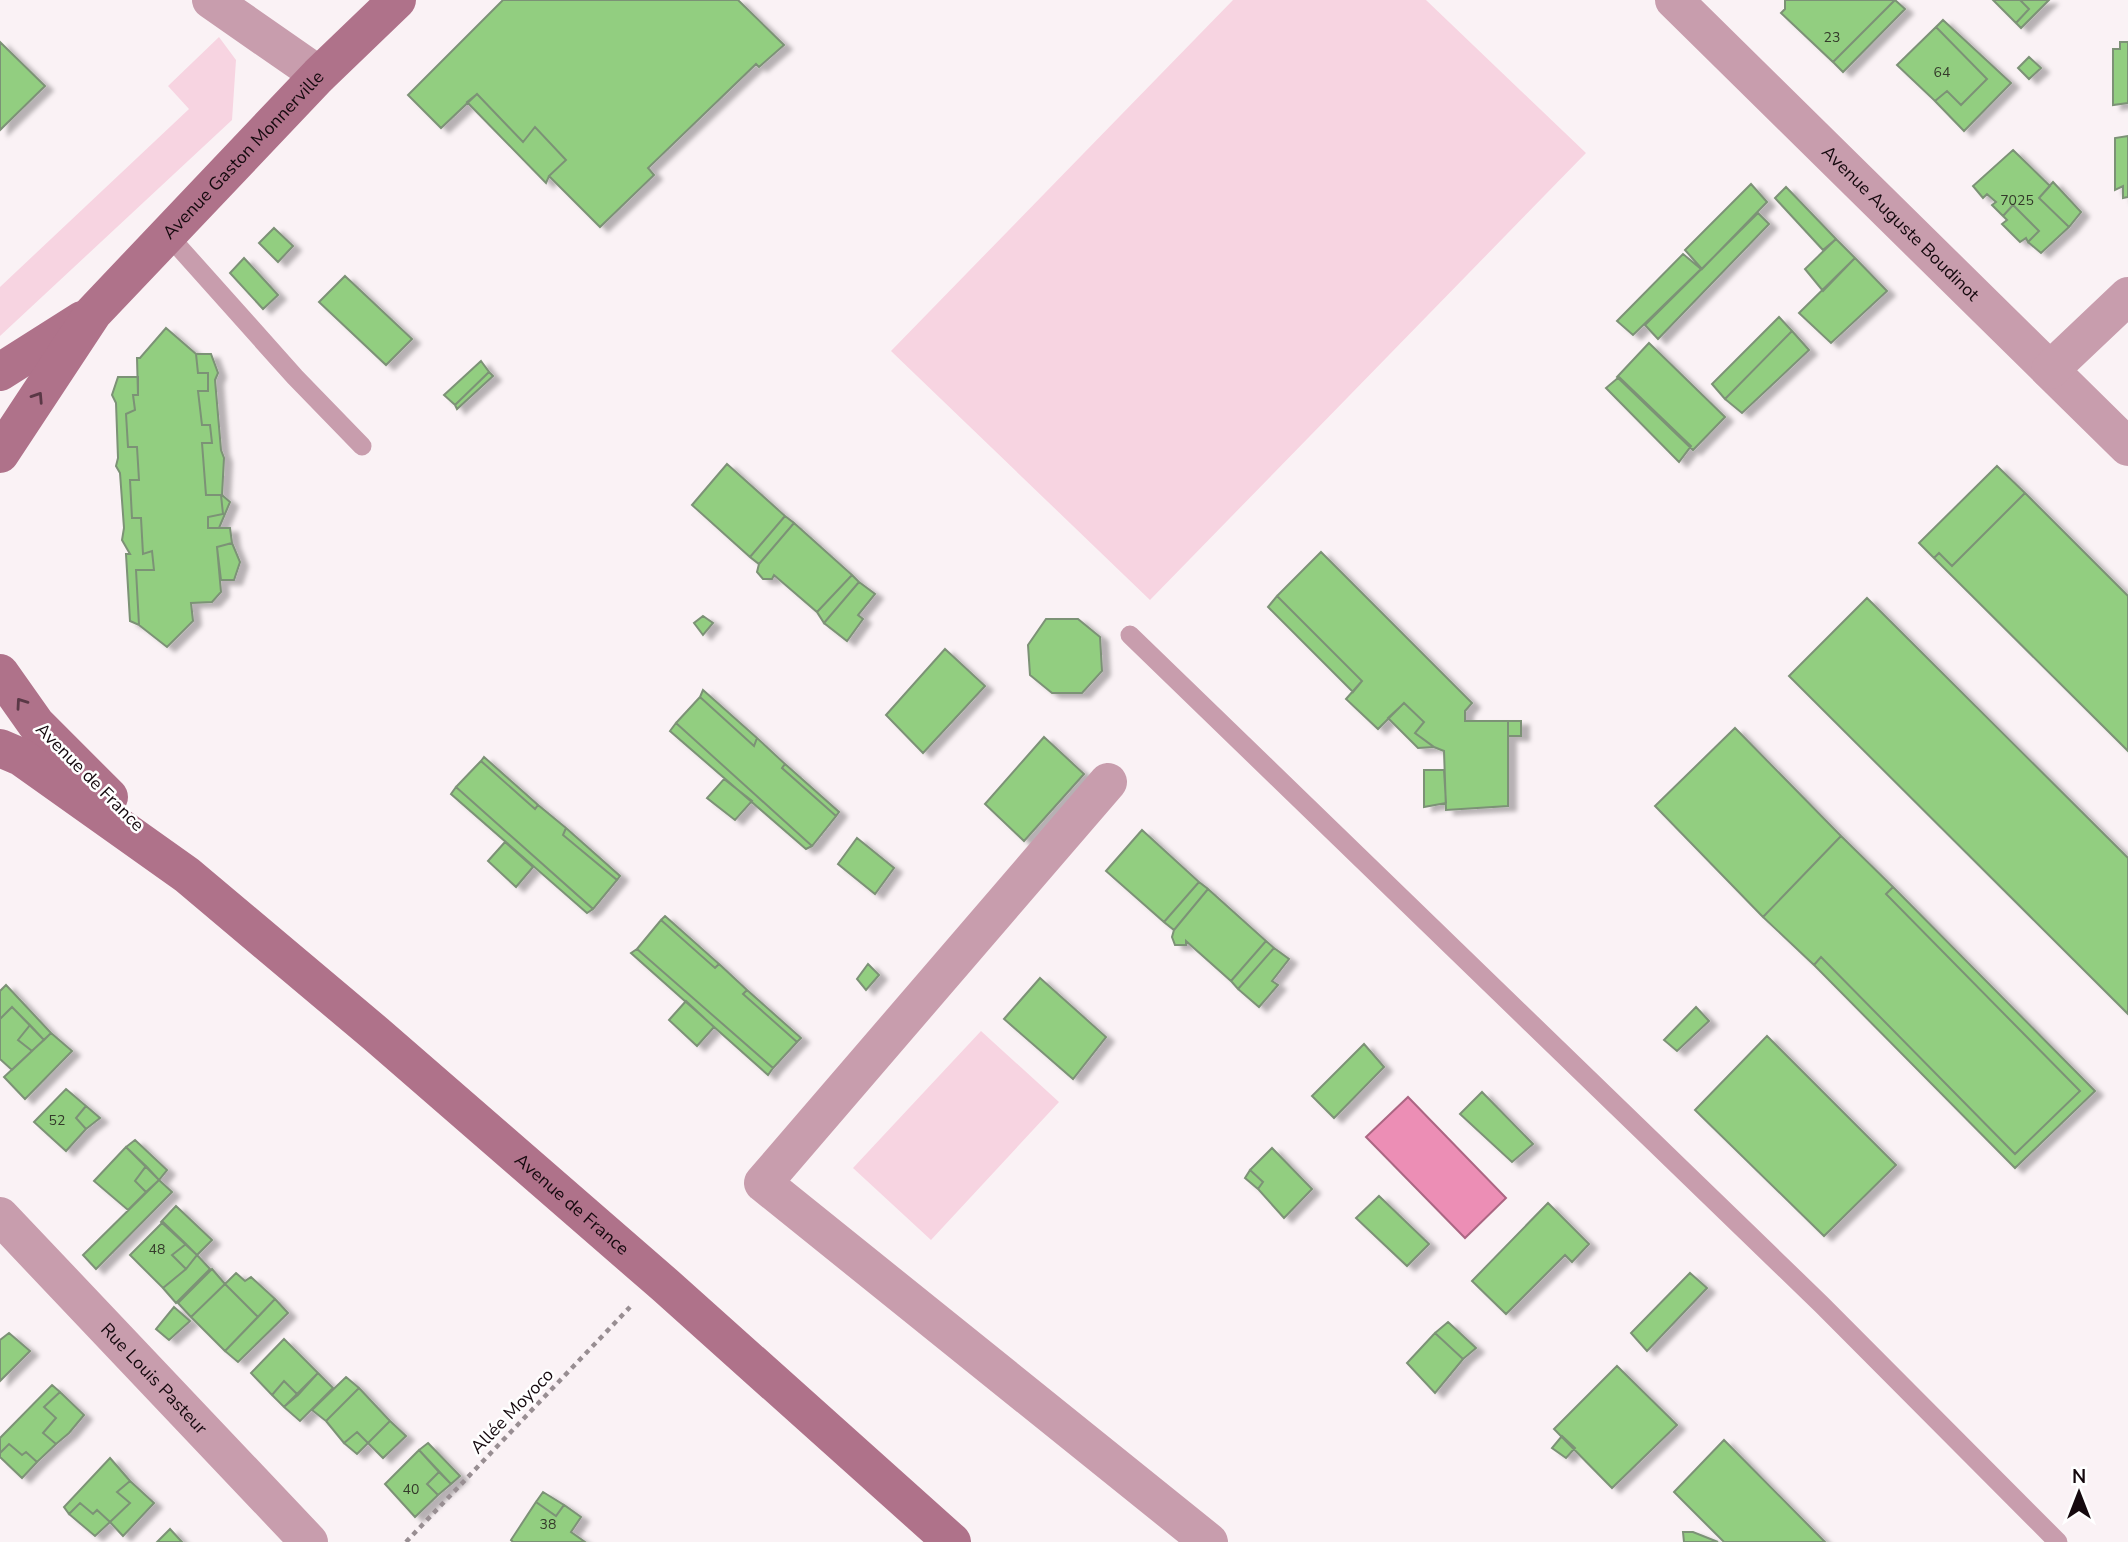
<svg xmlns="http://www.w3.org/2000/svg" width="2128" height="1542" font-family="'Nunito Sans',sans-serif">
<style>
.green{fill:#f7d4e1}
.water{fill:#ec8eb5;stroke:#ac6683;stroke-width:2}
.building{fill:#92ce80;stroke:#7c9276;stroke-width:2;filter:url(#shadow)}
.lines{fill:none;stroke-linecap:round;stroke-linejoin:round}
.path{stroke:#988e92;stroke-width:4.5;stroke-dasharray:5 5;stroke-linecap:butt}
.lane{stroke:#c89dad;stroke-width:19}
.street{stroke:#c89dad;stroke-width:38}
.secondary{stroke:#af728a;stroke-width:38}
.oneway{stroke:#5a3846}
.labels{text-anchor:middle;stroke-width:5;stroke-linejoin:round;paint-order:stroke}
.number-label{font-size:14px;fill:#343a2a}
.street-label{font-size:18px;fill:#15090e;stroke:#fff}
</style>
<defs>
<filter id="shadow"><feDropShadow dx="8" dy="4.5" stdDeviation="2" flood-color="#0004"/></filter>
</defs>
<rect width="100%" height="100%" fill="#faf2f5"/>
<path class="green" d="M1233,0H1426L1586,153L1150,600L891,351Z
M219,37L236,60L232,120L0,336V287L189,109L168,86Z
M981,1031L1059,1102L931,1240L853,1168Z"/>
<path class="water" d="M1408,1097L1506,1198L1465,1238L1366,1137Z"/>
<path class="building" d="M503,0H738L784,45L759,67L756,64L648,168L654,175L600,227L549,176L566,160L535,127L523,142L477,94L441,128L408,95Z
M1785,0H1895L1833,62L1781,13L1785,9Z
M1895,0L1905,9L1843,72L1833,62Z
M1993,0H2023L2021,1L2029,9L2016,23Z
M2023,0H2049L2021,28L2016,23L2029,9L2021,1Z
M1943,20L2011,83L1964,131L1935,101L1947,91L1961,105L1987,79L1936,27Z
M1936,27L1987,79L1961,105L1947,91L1935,101L1897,65Z
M0,42L45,86L0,130Z
M2120,42H2128V103L2113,105V49H2120Z
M2029,57L2041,68L2029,79L2018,68Z
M477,94L523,142L535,127L566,160L549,176L546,183L467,102Z
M2128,136V197L2123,198V186L2115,190V138Z
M2013,150L2050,186L2039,198L2069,227L2041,253L2028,242L2039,231L2013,205L2003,216L1992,205L1996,202L1987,194L1983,198L1973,186Z
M2053,182L2081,212L2069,227L2039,198Z
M1751,184L1767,202L1702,269L1685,250Z
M1786,187L1836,239L1823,250L1775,198Z
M2013,205L2039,231L2028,242L2026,238L2020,242L2002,224L2007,220L2003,216Z
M1758,213L1769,224L1658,339L1645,325Z
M274,228L293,246L278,262L259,243Z
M1836,239L1855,258L1823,291L1805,269Z
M1683,254L1701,269L1633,335L1617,321Z
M244,258L278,295L263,309L230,273Z
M1855,258L1887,291L1831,343L1799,313Z
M345,276L412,339L386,365L319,302Z
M1779,317L1792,331L1725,399L1712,384Z
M166,328L196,354L198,373H208V391H198L202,425H210L212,443H202L206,495H221L223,514L208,517V528H230L232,543L217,547L221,592L212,602L191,603L193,621L167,647L139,625L136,570H154L152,551L143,554L141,518H132L130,480H139L137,447H128L126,414L135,410L133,395H138L137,358H140Z
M1792,331L1809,350L1742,413L1725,399Z
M1649,343L1725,417L1693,450L1617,377Z
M196,354H211L218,373L215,380L221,450L224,458L222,495L230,502L219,528H208V517L223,514L221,495H206L202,443H212L210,425H202L198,391H208V373H198Z
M481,361L489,372L455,405L444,395Z
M489,372L493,376L457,409L455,405Z
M118,377H138V395H133L135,410L126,414L128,447H137L139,480H130L132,518H141L143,554L152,551L154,570H136L139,625L130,621L126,554H130L122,540L124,528L120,473L116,466L118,458L116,403L112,395Z
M1619,377L1691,446L1679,462L1606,388Z
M727,464L785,516L750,557L692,505Z
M1997,466L2025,493L1952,566L1939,553L1934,558L1919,543Z
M2025,493L2128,596V751L1934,558L1939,553L1952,566Z
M785,516L794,523L759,564L750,557Z
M794,523L852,575L817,612L774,575L772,579H763L757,572L759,564Z
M232,543L240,562L234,580H221L217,547Z
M1321,552L1472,703L1465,711V721H1508V806L1446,810L1444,751L1434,747L1415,733L1424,722L1404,703L1378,729L1346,699L1362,681L1277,596Z
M852,575L859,582L824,623L817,612Z
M859,582L875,594L858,615L863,619L847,641L824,623Z
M1277,596L1362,681L1353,692L1268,607Z
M1867,598L2128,858V1014L1789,676Z
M703,616L713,623L703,635L694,623Z
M1046,619H1078L1100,637L1102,671L1082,693H1052L1030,675L1028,645Z
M945,649L985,686L923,753L886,715Z
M703,690L757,738L754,746L700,697Z
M700,697L754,746L757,738L785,764L782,768L836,816L812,846L676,723Z
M1404,703L1424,722L1415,733L1434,747L1418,748L1388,718Z
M1508,721H1521V736H1508Z
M676,723L812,846L806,849L670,731Z
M1735,728L1841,836L1763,917L1655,806Z
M1044,737L1084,774L1024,841L985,804Z
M484,757L538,805L535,809L481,761Z
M481,761L535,809L538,805L566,828L563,835L617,880L593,909L456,787Z
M785,764L839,812L836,816L782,768Z
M1424,770H1444L1446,803L1424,807Z
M724,779L752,801L735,820L707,798Z
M456,787L593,909L587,913L451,794Z
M566,828L620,876L617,880L563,835Z
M1142,830L1199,882L1164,922L1106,871Z
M1841,836L1893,887L1886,894L2080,1091L2015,1154L1821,957L1814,965L1763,917Z
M857,838L894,868L875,894L838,864Z
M505,842L533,867L516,887L488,861Z
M1199,882L1208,889L1174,930L1164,922Z
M1893,887L2095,1091L2015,1168L1814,965L1821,957L2015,1154L2080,1091L1886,894Z
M1208,889L1266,941L1231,981L1186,941V945H1175L1172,937L1174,930Z
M665,916L719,964L715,968L661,920Z
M661,920L715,968L719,964L747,990L743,994L797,1042L773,1068L637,949Z
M1266,941L1274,948L1238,989L1231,981Z
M1274,948L1289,959L1272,981L1278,985L1259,1007L1238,989Z
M637,949L773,1068L768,1075L631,953Z
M868,964L879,975L866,990L857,979Z
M1040,978L1106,1037L1073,1079L1004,1019Z
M6,985L51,1033L44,1040L12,1007L0,1019V991Z
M747,990L801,1038L797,1042L743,994Z
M686,1001L714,1027L697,1046L669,1020Z
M12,1007L30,1025L18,1040L32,1051L12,1070L0,1059V1019Z
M1696,1007L1709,1021L1677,1051L1664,1040Z
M30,1025L44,1040L32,1051L18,1040Z
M51,1033L72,1051L25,1099L4,1077Z
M1767,1036L1896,1165L1824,1236L1695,1110Z
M1364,1044L1384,1067L1334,1118L1312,1096Z
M66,1089L86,1106L76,1118L86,1129L66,1151L34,1122Z
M1482,1092L1533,1144L1512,1162L1460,1114Z
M86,1106L100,1118L86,1129L76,1118Z
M135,1140L167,1170L159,1180L126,1147Z
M126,1147L146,1166L135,1181L146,1192L128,1210L94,1181Z
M1272,1148L1312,1189L1284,1218L1258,1189L1263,1182L1250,1170Z
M146,1166L159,1180L146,1192L135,1181Z
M1250,1170L1263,1182L1258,1189L1245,1178Z
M159,1180L172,1192L96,1269L83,1255Z
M1379,1196L1429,1244L1407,1266L1356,1218Z
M1548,1203L1589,1244L1572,1262L1565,1255L1506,1314L1472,1281Z
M176,1206L212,1240L197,1255L161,1222Z
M163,1222L186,1244L172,1255L186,1269L163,1288L130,1255Z
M186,1244L197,1255L186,1269L172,1255Z
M197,1255L210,1269L176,1303L163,1288L186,1269Z
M212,1269L225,1284L191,1317L178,1303Z
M236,1273L245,1281L251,1277L275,1299L258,1317L225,1284Z
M1690,1273L1707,1288L1647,1351L1631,1333Z
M225,1284L258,1317L225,1351L191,1317Z
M275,1299L288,1313L238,1362L225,1351Z
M174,1307L190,1321L169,1340L156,1329Z
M1448,1322L1476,1348L1463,1359L1435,1333Z
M9,1333L30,1351L0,1381V1340Z
M1435,1333L1463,1359L1435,1393L1407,1363Z
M284,1339L318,1373L298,1395L284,1381L272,1395L251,1373Z
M1617,1366L1677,1425L1612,1488L1554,1429Z
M318,1373L333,1388L300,1421L284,1407Z
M346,1377L359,1388L326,1421L312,1410Z
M284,1381L298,1395L284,1407L272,1395Z
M52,1385L60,1392L44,1407L56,1418L43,1433L56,1444L37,1462L26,1452L22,1455L9,1444L0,1453V1438Z
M359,1388L390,1421L368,1443L357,1432L344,1443L326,1421Z
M60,1392L84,1415L69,1433L56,1444L43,1433L56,1418L44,1407Z
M390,1421L406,1436L383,1458L368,1443Z
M357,1432L368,1443L357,1454L344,1443Z
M1562,1436L1575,1448L1566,1458L1552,1448Z
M1724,1440L1825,1542H1724L1674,1492Z
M428,1443L460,1476L451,1484L419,1450Z
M9,1444L22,1455L26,1452L37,1462L22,1478L0,1457V1453Z
M419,1450L439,1472L427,1484L438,1495L415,1517L385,1484Z
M110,1458L130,1481L117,1492L130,1503L110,1522L97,1510L93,1514L80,1503L69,1514L64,1507Z
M439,1472L451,1484L438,1495L427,1484Z
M130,1481L154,1503L123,1536L110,1522L130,1503L117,1492Z
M543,1492L564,1505L556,1516L536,1502Z
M536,1502L556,1516L564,1505L581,1517L571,1532L585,1542H513L511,1540Z
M80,1503L93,1514L97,1510L110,1522L95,1536L69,1514Z
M170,1529L182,1542H157Z
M1683,1532H1693L1718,1542H1684Z"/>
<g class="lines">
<path class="path" d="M406,1542L630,1307"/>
<path class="lane" d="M169,236L295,377L362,446
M1130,635L1822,1305L2058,1542"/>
<g class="street">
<path d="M211,0L319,75"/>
<path id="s1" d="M1674,0L2128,447"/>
<path d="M2050,370L2128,296"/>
<path d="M1108,782L763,1183L1209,1542"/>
<path id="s2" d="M0,1216L309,1542"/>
</g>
<g class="secondary">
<path d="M0,372L82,320"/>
<path id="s3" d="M0,454L93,313L319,75L397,0"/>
<path d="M0,673L36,724L109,797"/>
<path id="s4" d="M0,748L21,757L187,875L376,1034L665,1285L952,1542"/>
</g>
</g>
<defs><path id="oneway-chevron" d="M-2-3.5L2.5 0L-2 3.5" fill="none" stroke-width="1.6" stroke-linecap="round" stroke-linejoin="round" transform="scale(1.75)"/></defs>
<g class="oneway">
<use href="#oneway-chevron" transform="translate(38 397) rotate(-57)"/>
<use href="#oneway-chevron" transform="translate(21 703) rotate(-125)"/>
</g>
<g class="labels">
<g class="number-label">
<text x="1832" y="42">23</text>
<text x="1942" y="77">64</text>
<text x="2017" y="205">7025</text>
<text x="57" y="1125">52</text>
<text x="157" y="1254">48</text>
<text x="411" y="1494">40</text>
<text x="548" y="1529">38</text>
</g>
<g class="street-label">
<text dy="6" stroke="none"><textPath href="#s3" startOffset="387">Avenue Gaston Monnerville</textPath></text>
<text dy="6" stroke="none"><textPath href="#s1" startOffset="318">Avenue Auguste Boudinot</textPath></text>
<text transform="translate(90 777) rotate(45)" y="6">Avenue de France</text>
<text dy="6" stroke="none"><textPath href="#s4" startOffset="733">Avenue de France</textPath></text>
<text dy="6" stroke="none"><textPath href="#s2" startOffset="224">Rue Louis Pasteur</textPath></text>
<text transform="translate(512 1411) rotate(-46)" y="6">Allée Moyoco</text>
</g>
</g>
<g transform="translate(2079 1493)" stroke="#ffffff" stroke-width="5" paint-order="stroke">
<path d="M0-5L12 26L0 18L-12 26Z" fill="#15090e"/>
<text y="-10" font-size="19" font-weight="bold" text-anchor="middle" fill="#15090e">N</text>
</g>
</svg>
